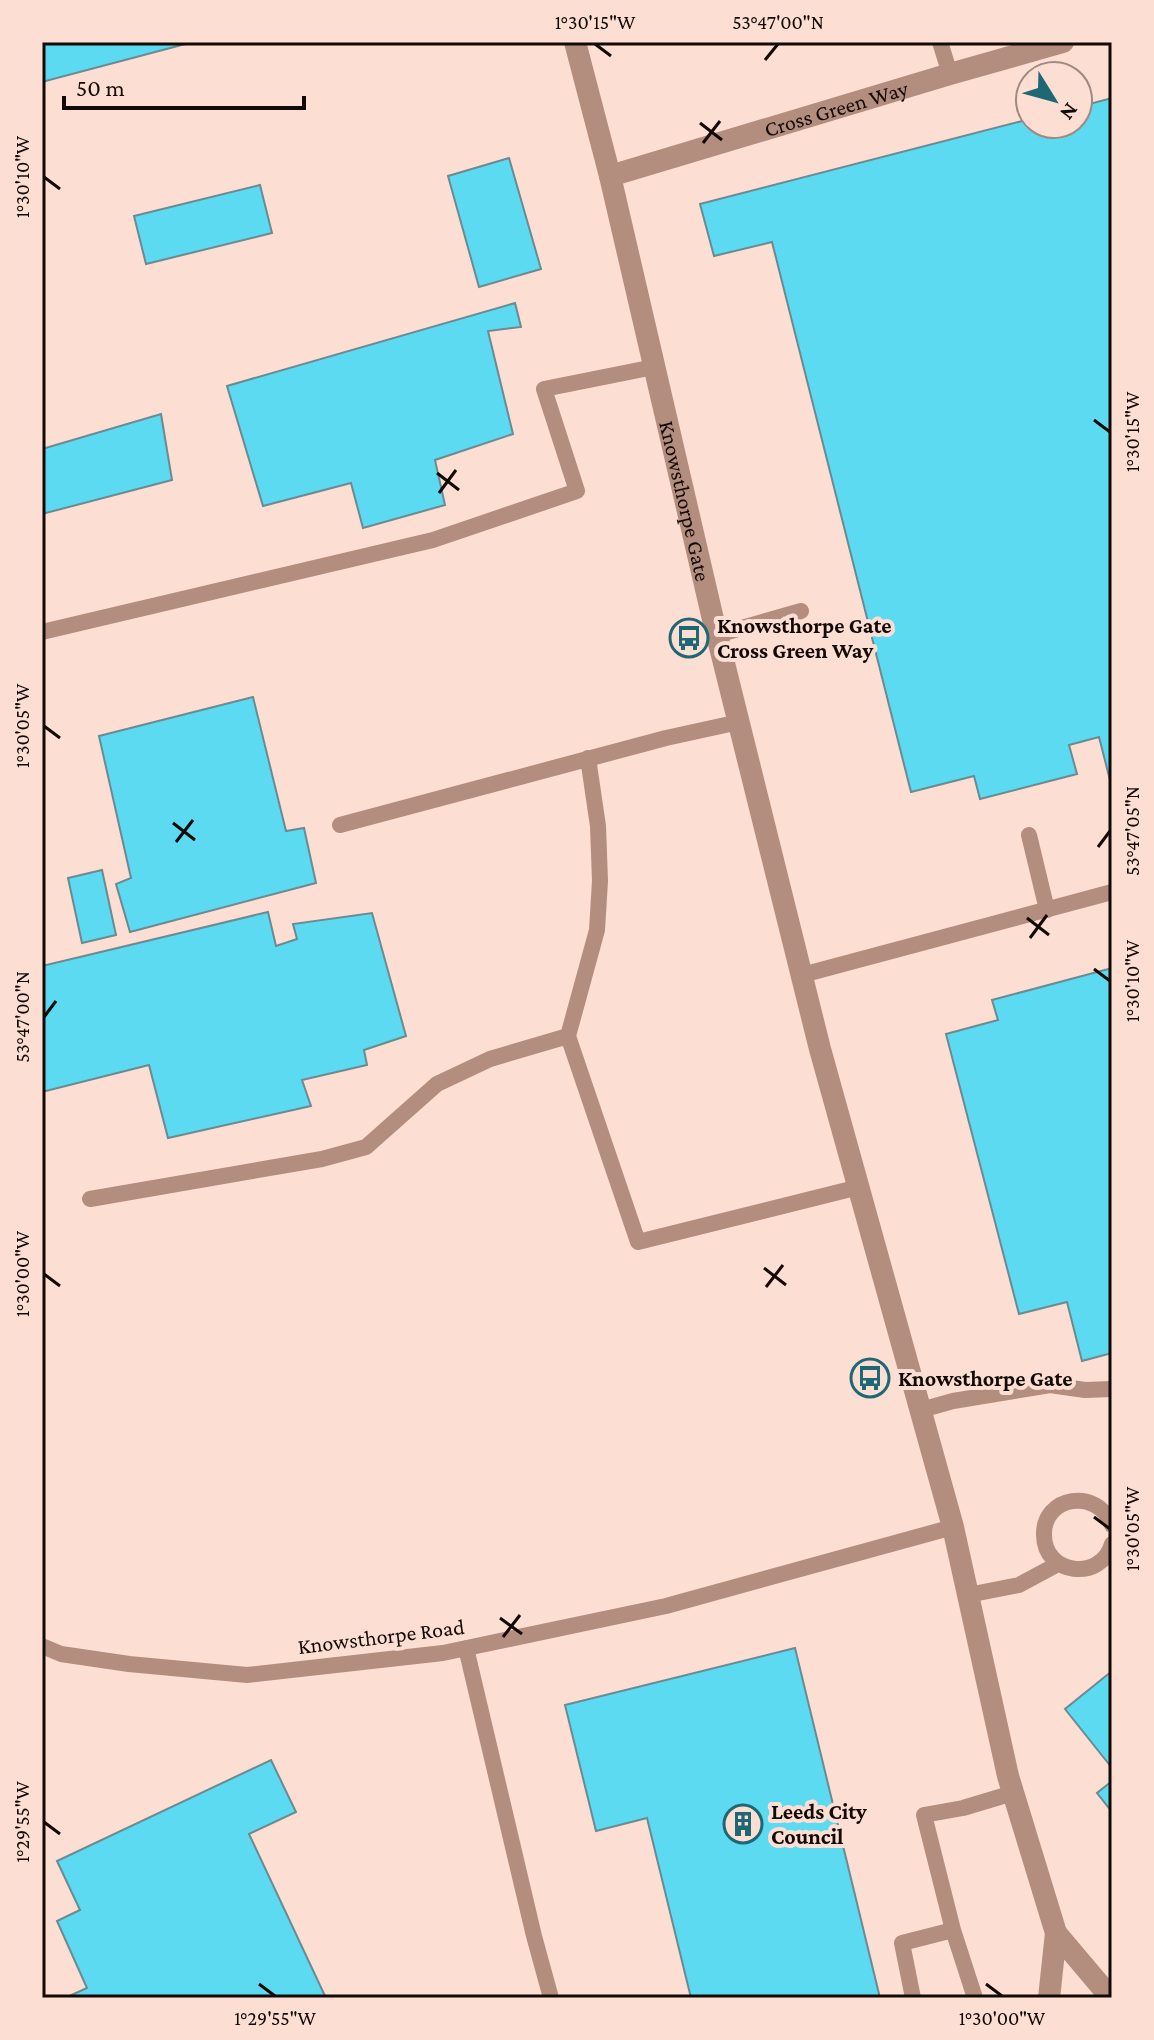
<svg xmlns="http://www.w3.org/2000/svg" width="1154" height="2040" font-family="'Crimson Pro',serif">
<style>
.building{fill:#5bdaf1;stroke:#6b8a91;stroke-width:2}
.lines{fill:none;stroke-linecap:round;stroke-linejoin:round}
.service{stroke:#b38d7e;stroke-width:16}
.minor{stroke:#b38d7e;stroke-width:22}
.ticks{fill:none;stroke:#130a07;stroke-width:3}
.labels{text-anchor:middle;stroke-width:8;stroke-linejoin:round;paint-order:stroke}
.street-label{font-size:22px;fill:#130a07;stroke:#fcded2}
.poi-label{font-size:22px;font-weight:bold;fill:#130a07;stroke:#fcded2;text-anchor:start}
.neatline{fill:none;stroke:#130a07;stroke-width:3}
.ticks-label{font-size:20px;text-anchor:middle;fill:#130a07}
</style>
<rect width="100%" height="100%" fill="#fcded2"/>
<path class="building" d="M42,42H193L42,82Z
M1112,98V788L1099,737L1069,745L1077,774L980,799L974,776L911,792L772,242L714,256L700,204L1030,119V124H1078V107Z
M509,158L541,269L479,287L448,176Z
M260,185L272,233L146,264L134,216Z
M515,303L521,327L488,331L513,434L435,460L445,505L363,528L351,483L263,506L227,386Z
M161,414L172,480L42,514V449Z
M253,697L286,831L304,828L316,883L130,932L116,884L131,878L99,736Z
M102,870L116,935L82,943L68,878Z
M268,912L276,946L297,939L293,924L372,913L406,1036L364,1050L367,1065L302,1080L311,1106L168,1138L149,1065L42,1092V966Z
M1112,968V1353L1082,1361L1067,1302L1019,1314L946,1034L998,1020L992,1000Z
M795,1648L880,1998H691L647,1818L596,1831L565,1705Z
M1112,1671V1768L1065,1709Z
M271,1760L296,1812L249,1834L326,1998H65L87,1988L57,1921L80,1910L57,1861Z
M1112,1781V1812L1097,1793Z"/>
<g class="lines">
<path class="service" d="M940,42L950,74
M42,632L433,540L577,491L544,389L654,367
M717,635L801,611
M588,758L598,826L600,881L597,930L568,1036L638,1242L859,1187
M340,825L666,738L739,722
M1029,835L1047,910
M802,975L1112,892
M90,1199L322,1159L366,1147L437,1084L490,1059L568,1036
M921,1410L953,1401L1050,1385L1085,1390L1112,1389
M1112,1525C1097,1487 1043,1496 1044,1535C1044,1575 1101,1582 1112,1544
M968,1595L1019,1585L1058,1564
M42,1646L61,1654L129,1664L247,1675L443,1653L666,1606L953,1527
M466,1648L534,1936L551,1998
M953,1930L975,1998
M913,1998L902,1943L953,1930L924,1815L963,1808L1013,1793"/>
<g class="minor">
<path id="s1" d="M575,42L610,176L712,615L820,1049L953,1527L1008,1776L1056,1933L1049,1998"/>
<path id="s2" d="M610,176L950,74L1063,42"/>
<path d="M1056,1933L1111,1998"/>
</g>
</g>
<path class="ticks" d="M595,44L611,56M765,60L778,44M700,123L722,140M703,143L720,121M44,177L60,189M1094,420L1110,432M437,473L459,490M439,493L456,470M44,726L60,738M173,823L195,840M176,842L193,820M1098,847L1110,831M1027,918L1049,935M1030,938L1047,915M1094,969L1110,981M44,1017L56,1001M764,1268L786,1285M44,1274L60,1286M766,1287L783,1265M1094,1517L1110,1529M500,1618L522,1634M503,1637L520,1615M44,1822L60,1834M259,1984L275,1996M986,1984L1002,1996"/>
<defs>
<symbol id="bus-ring" viewBox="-11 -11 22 22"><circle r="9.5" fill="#fcded2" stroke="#1e6774" stroke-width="1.5"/><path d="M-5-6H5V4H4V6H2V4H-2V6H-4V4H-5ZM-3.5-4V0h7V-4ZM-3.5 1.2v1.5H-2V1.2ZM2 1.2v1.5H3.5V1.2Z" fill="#1e6774"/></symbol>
<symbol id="building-ring" viewBox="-11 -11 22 22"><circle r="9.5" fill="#fcded2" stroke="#1e6774" stroke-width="1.5"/><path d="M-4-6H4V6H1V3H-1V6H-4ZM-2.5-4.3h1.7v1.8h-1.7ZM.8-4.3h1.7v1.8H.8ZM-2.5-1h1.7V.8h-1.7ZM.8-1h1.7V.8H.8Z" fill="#1e6774"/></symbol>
</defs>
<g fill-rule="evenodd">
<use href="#bus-ring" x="667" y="616" width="44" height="44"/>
<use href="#bus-ring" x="848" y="1356" width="44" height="44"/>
<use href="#building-ring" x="721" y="1802" width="44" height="44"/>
</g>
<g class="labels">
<g class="street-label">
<text dy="8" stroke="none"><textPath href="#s2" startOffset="236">Cross Green Way</textPath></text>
<text dy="8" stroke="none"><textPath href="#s1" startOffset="472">Knowsthorpe Gate</textPath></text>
<text transform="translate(381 1636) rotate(-7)" y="8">Knowsthorpe Road</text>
</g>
<g class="poi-label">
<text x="717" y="633">Knowsthorpe Gate<tspan x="717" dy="25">Cross Green Way</tspan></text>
<text x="898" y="1386">Knowsthorpe Gate</text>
<text x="771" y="1819">Leeds City<tspan x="771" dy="25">Council</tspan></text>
</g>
</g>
<rect width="1154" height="2040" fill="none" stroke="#fcded2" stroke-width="88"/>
<g transform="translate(1054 100) rotate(127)"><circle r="38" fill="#fcded2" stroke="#9f8981" stroke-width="2"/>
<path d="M0-6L14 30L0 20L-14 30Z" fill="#1e6774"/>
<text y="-12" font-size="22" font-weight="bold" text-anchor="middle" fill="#130a07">N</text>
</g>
<path d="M64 96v12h240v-12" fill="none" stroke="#130a07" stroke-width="4"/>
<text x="76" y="96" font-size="24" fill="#130a07" stroke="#fcded2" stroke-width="6" paint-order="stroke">50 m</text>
<rect x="44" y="44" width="1066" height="1952" class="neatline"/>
<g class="ticks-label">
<text x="595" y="29">1°30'15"W</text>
<text x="778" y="29">53°47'00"N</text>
<text transform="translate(22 177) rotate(-90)" y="7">1°30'10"W</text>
<text transform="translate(1132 432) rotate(-90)" y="7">1°30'15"W</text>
<text transform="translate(22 726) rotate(-90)" y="7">1°30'05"W</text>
<text transform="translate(1132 831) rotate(-90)" y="7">53°47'05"N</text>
<text transform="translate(1132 981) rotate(-90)" y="7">1°30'10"W</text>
<text transform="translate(22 1017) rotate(-90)" y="7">53°47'00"N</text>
<text transform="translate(22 1274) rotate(-90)" y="7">1°30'00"W</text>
<text transform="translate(1132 1529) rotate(-90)" y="7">1°30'05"W</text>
<text transform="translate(22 1822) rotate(-90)" y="7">1°29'55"W</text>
<text x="275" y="2025">1°29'55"W</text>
<text x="1002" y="2025">1°30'00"W</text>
</g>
</svg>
